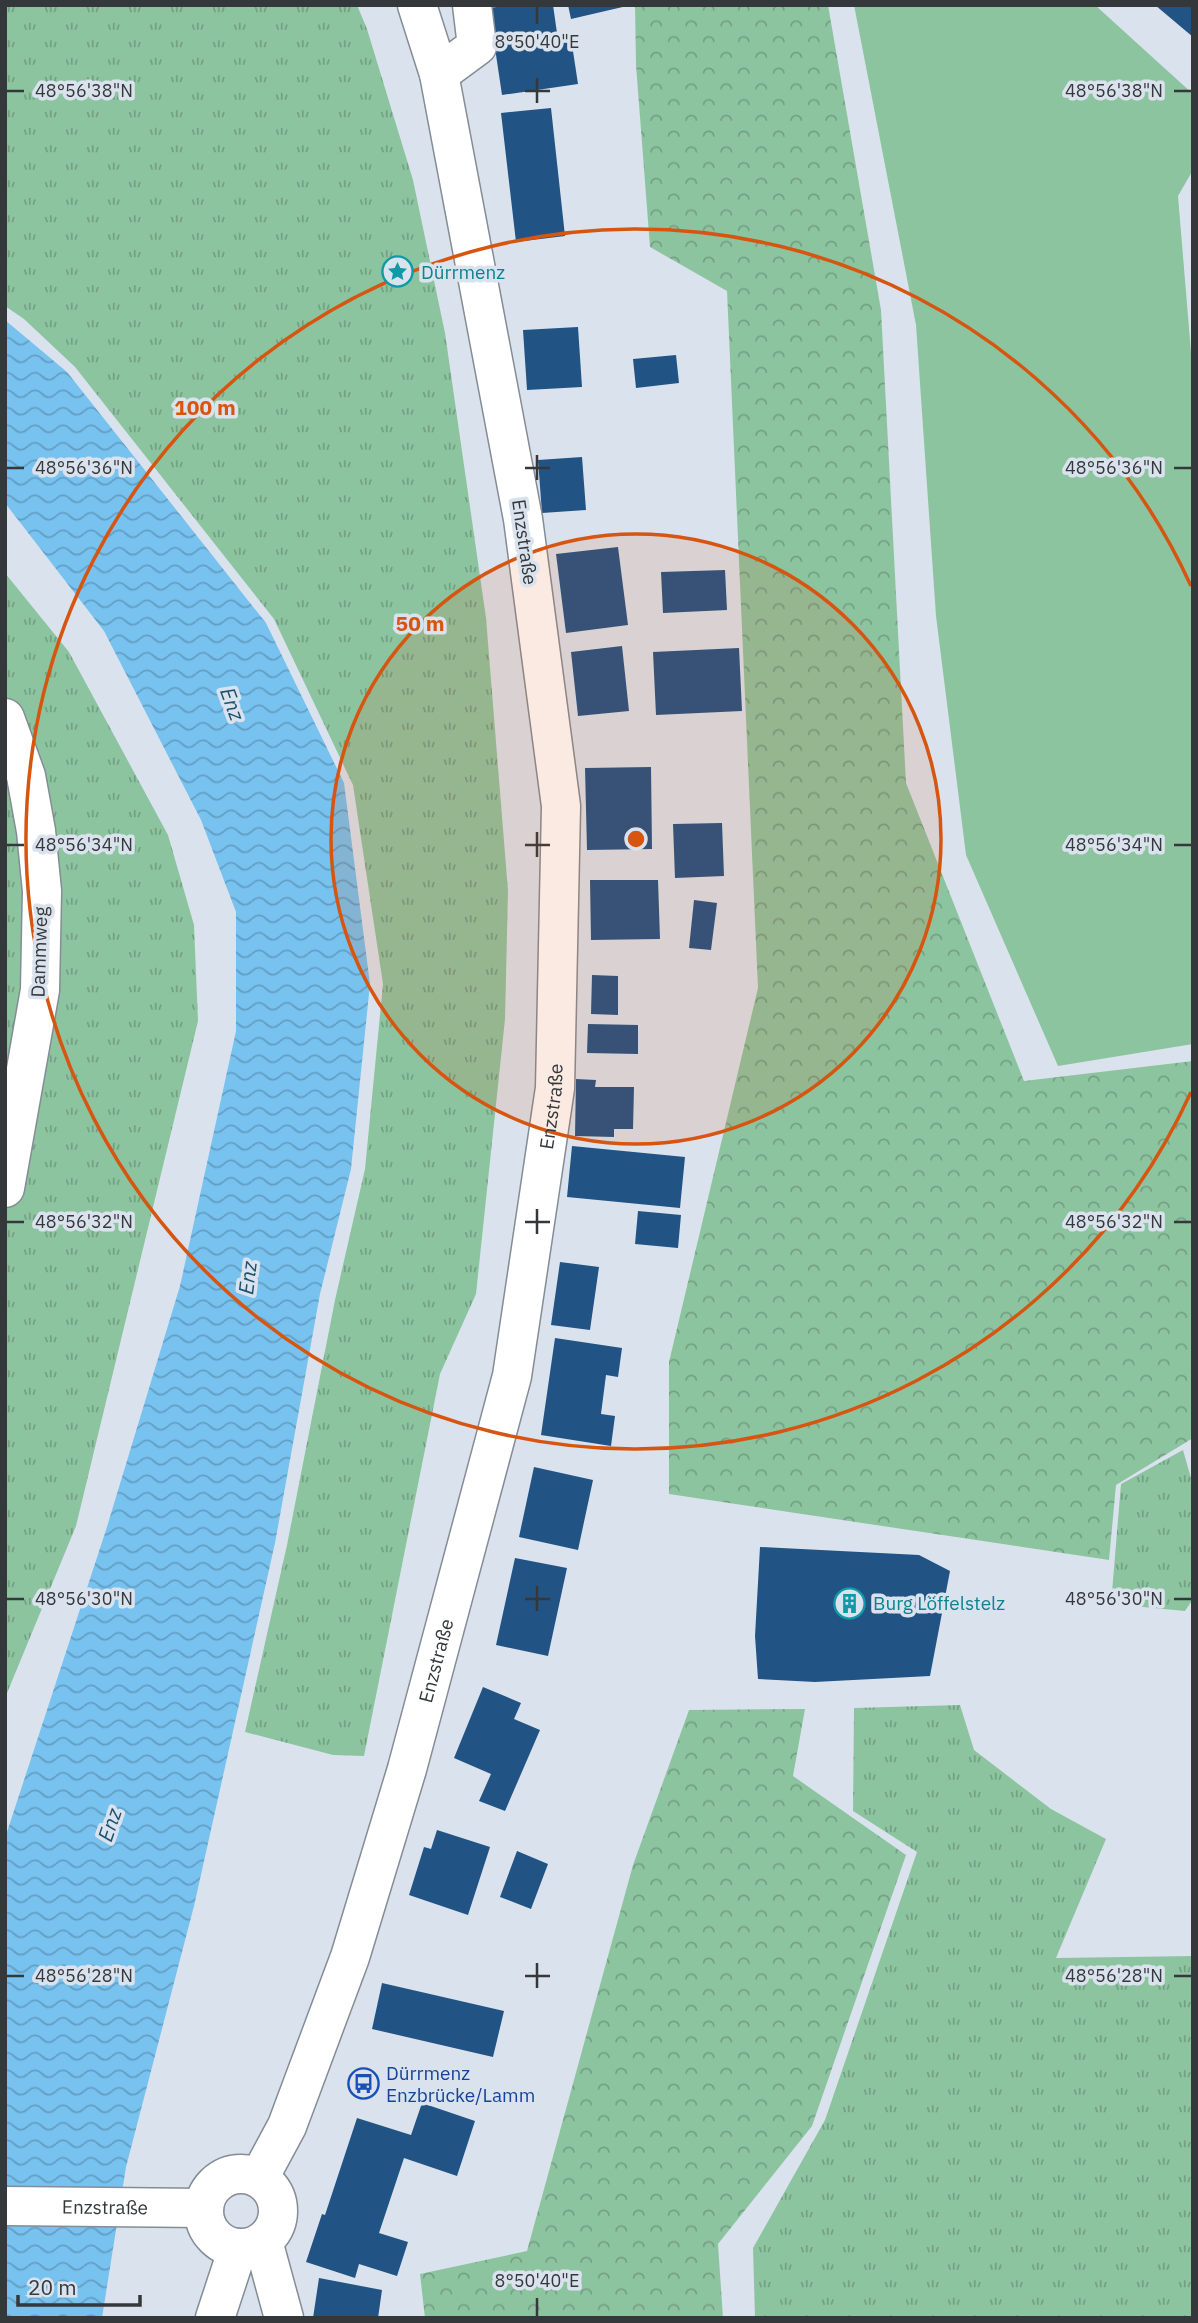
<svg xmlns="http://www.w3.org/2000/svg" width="1198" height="2323" font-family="'IBM Plex Sans',sans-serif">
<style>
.grass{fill:url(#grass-tufts)}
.forest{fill:url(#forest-crowns)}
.garden{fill:#8dc4a0}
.water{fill:url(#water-waves)}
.building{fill:#225385}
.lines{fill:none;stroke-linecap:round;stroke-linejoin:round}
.minor-casing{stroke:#848c95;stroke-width:41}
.major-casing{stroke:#848c95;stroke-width:41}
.minor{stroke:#fff;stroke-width:38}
.major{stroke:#fff;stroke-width:38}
.ticks{fill:none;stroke:#34383b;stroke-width:2.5}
.ring{fill:none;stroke:#d65611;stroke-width:3.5}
.labels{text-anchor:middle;stroke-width:7;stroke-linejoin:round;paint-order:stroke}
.culture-label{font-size:19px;fill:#0d838f;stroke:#dae3ed;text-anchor:start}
.street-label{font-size:19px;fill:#34383b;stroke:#dae3ed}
.transit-label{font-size:19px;fill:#164399;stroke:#dae3ed;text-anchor:start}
.water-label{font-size:21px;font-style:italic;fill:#1b5272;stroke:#dae3ed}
.ticks-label{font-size:18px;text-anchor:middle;fill:#34383b;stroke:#dae3ed;stroke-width:7;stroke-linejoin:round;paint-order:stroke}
.centre{fill:#d65611;stroke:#dae3ed;stroke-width:3.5}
.ring-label{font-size:21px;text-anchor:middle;font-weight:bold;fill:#d65611;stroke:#dae3ed;stroke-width:7;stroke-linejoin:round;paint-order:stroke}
</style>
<defs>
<pattern id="grass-tufts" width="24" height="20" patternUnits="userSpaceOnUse" patternTransform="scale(1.75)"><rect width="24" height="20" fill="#8dc4a0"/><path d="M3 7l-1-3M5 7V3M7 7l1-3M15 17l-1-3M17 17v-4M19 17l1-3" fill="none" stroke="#74a084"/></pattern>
<pattern id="forest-crowns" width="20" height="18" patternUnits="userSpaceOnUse" patternTransform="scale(1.75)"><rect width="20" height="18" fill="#8dc4a0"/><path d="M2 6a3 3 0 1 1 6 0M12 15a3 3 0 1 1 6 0" fill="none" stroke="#74a084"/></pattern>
<pattern id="water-waves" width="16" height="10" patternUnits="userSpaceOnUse" patternTransform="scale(1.75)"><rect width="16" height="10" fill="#78c2f0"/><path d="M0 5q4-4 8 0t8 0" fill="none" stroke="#639fc4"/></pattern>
</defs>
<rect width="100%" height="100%" fill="#dae3ed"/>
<path class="grass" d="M5,5H357L367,29L413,180L445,333L486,618L508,891L505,1019L476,1294L440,1374L364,1756L333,1755L245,1732L287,1545L335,1300L365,1169L383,984L353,785L274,619L75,367L24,319L5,306Z
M5,573L69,652L168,835L194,925L198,1021L76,1526L5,1698Z
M1183,1450L1193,1485V1599L1185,1611L1111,1604L1121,1484Z
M960,1705L974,1750L1051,1809L1106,1839L1056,1958L1193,1956V2318H755L753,2248L825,2120L917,1852L853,1811L854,1708Z"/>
<path class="forest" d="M635,5H828L881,310L906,783L1024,1081L1193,1061V1438L1116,1485L1109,1560L669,1494V1362L758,988L727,291L650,247L636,65Z
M805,1709L793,1776L906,1855L812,2126L718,2244L723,2318H425L420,2274L527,2251L633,1865L689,1710Z"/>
<path class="garden" d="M854,5H1095L1193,94V170L1178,196L1193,376V1044L1058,1066L966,855L936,616L916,325Z"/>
<path class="water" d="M5,320L67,372L266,623L344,783L370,984L351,1169L320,1294L275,1543L194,1906L126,2167L102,2318H5V1838L106,1530L180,1286L236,1031V912L201,820L104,631L5,503Z"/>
<path class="building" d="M511,5H553L558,40L571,38L578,84L502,95L489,8Z
M568,5H627V6L571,19Z
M1155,5H1193V37Z
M551,108L565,236L516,242L501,113Z
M578,327L582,387L527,390L523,330Z
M676,355L679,383L636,388L633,359Z
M582,457L586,510L542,513L538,460Z
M618,547L628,625L566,633L556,554Z
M725,570L727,610L663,613L661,572Z
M622,646L629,711L578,716L571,652Z
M739,648L742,711L656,715L653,652Z
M651,767L652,849L587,850L585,768Z
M722,823L724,876L675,878L673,824Z
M590,880H658L660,939L591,940Z
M694,900L717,903L711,950L689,948Z
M592,975L618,976V1015L591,1014Z
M588,1024L638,1025V1054L587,1053Z
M576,1079L596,1080L595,1087H634L633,1129H614V1137L575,1136Z
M572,1146L685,1157L680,1208L567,1197Z
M638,1211L681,1215L678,1248L635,1244Z
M560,1262L599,1267L590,1330L551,1325Z
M555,1338L622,1348L618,1377L606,1375L601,1414L615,1416L611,1446L541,1435Z
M534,1467L593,1480L578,1550L519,1537Z
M760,1547L919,1555L950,1571L930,1676L815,1682L758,1679L755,1636Z
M515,1558L567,1568L548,1656L496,1645Z
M483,1687L521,1703L514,1719L540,1730L505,1811L479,1801L491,1774L454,1758Z
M437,1830L490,1847L468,1915L409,1895L424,1847L431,1849Z
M517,1851L548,1864L531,1909L500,1897Z
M382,1983L504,2011L493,2057L372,2029Z
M422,2103L475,2121L457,2176L404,2158L379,2233L408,2242L397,2276L359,2264L355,2278L306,2262L322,2214L325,2215L357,2118L411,2135Z
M319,2278L382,2290L378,2318H313Z"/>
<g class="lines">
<defs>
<path id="minor" d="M439,74L477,46L472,5
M5,718L26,776L36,831L42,891L40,990L5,1188
M263,2241L284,2318
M215,2318L238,2248"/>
<g id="major">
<circle cx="241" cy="2211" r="37"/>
<path id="s1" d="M259,2178L287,2126L350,1957L407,1769L512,1376L555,1088L561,806L523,519L439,74L417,5"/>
<path id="s2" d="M5,2206L204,2208"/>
</g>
</defs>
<use href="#minor" class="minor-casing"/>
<use href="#major" class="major-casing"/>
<use href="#minor" class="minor"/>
<use href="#major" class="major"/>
</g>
<path class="ticks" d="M537,7V24M537,78V103M7,91H24M525,91H550M1174,91H1191M537,455V480M7,468H24M525,468H550M1174,468H1191M537,832V857M7,845H24M525,845H550M1174,845H1191M537,1209V1234M7,1222H24M525,1222H550M1174,1222H1191M537,1586V1611M7,1599H24M525,1599H550M1174,1599H1191M537,1963V1988M7,1976H24M525,1976H550M1174,1976H1191M537,2298V2316"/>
<circle cx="636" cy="839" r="305" fill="#d65611" fill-opacity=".12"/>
<g class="ring">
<circle cx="636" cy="839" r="305"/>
<path d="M1191 1092A610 610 0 1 1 1191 586"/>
</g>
<defs>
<symbol id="sight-ring" viewBox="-11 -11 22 22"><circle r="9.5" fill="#dae3ed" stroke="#0f9aa8" stroke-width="1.5"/><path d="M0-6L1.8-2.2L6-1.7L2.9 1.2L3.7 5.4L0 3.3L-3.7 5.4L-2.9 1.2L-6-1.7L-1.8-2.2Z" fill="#0f9aa8"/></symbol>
<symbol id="building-ring" viewBox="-11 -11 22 22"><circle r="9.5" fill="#dae3ed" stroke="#0f9aa8" stroke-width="1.5"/><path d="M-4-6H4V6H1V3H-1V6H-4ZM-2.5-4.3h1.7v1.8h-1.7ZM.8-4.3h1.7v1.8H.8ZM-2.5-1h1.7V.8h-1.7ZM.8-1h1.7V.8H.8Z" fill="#0f9aa8"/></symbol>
<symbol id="bus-ring" viewBox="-11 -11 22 22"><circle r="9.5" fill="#dae3ed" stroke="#1a4fb4" stroke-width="1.5"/><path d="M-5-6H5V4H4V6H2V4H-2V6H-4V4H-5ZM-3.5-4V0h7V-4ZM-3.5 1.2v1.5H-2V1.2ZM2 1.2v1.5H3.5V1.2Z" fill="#1a4fb4"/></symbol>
</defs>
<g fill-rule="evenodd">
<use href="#sight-ring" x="380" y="254" width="35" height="35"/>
<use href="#building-ring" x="832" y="1586" width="35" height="35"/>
<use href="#bus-ring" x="346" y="2066" width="35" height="35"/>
</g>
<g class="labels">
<g class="culture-label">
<text x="421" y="279">Dürrmenz</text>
<text x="873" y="1610">Burg Löffelstelz</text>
</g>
<g class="street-label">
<text transform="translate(525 542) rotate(82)" y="7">Enzstraße</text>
<text transform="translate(39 952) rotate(-88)" y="7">Dammweg</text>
<text dy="7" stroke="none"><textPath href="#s1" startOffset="1115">Enzstraße</textPath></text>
<text dy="7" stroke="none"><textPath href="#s1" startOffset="548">Enzstraße</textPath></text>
<text dy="7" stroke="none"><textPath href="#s2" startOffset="100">Enzstraße</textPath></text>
</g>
<g class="transit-label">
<text x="386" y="2080">Dürrmenz<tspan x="386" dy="22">Enzbrücke/Lamm</tspan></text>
</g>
<g class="water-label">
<text transform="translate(232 704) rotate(70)" y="7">Enz</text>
<text transform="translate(248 1278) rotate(-83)" y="7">Enz</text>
<text transform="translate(110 1825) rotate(-71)" y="7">Enz</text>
</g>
</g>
<g class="ticks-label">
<text x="537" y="48">8°50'40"E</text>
<text x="84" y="97">48°56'38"N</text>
<text x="1114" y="97">48°56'38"N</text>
<text x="84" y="474">48°56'36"N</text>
<text x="1114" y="474">48°56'36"N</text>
<text x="84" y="851">48°56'34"N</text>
<text x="1114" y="851">48°56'34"N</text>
<text x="84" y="1228">48°56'32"N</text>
<text x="1114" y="1228">48°56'32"N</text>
<text x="84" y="1605">48°56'30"N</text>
<text x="1114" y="1605">48°56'30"N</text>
<text x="84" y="1982">48°56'28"N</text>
<text x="1114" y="1982">48°56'28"N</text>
<text x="537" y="2287">8°50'40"E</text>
</g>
<circle cx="636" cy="839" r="10" class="centre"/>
<g class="ring-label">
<text x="205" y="415">100 m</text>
<text x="420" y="631">50 m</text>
</g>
<rect width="1198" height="2323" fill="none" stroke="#34383b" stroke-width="14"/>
<path d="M18 2295v10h122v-10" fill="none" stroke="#34383b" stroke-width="3.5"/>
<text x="28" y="2295" font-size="21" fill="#34383b" stroke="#dae3ed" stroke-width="5" paint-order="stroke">20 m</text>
</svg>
